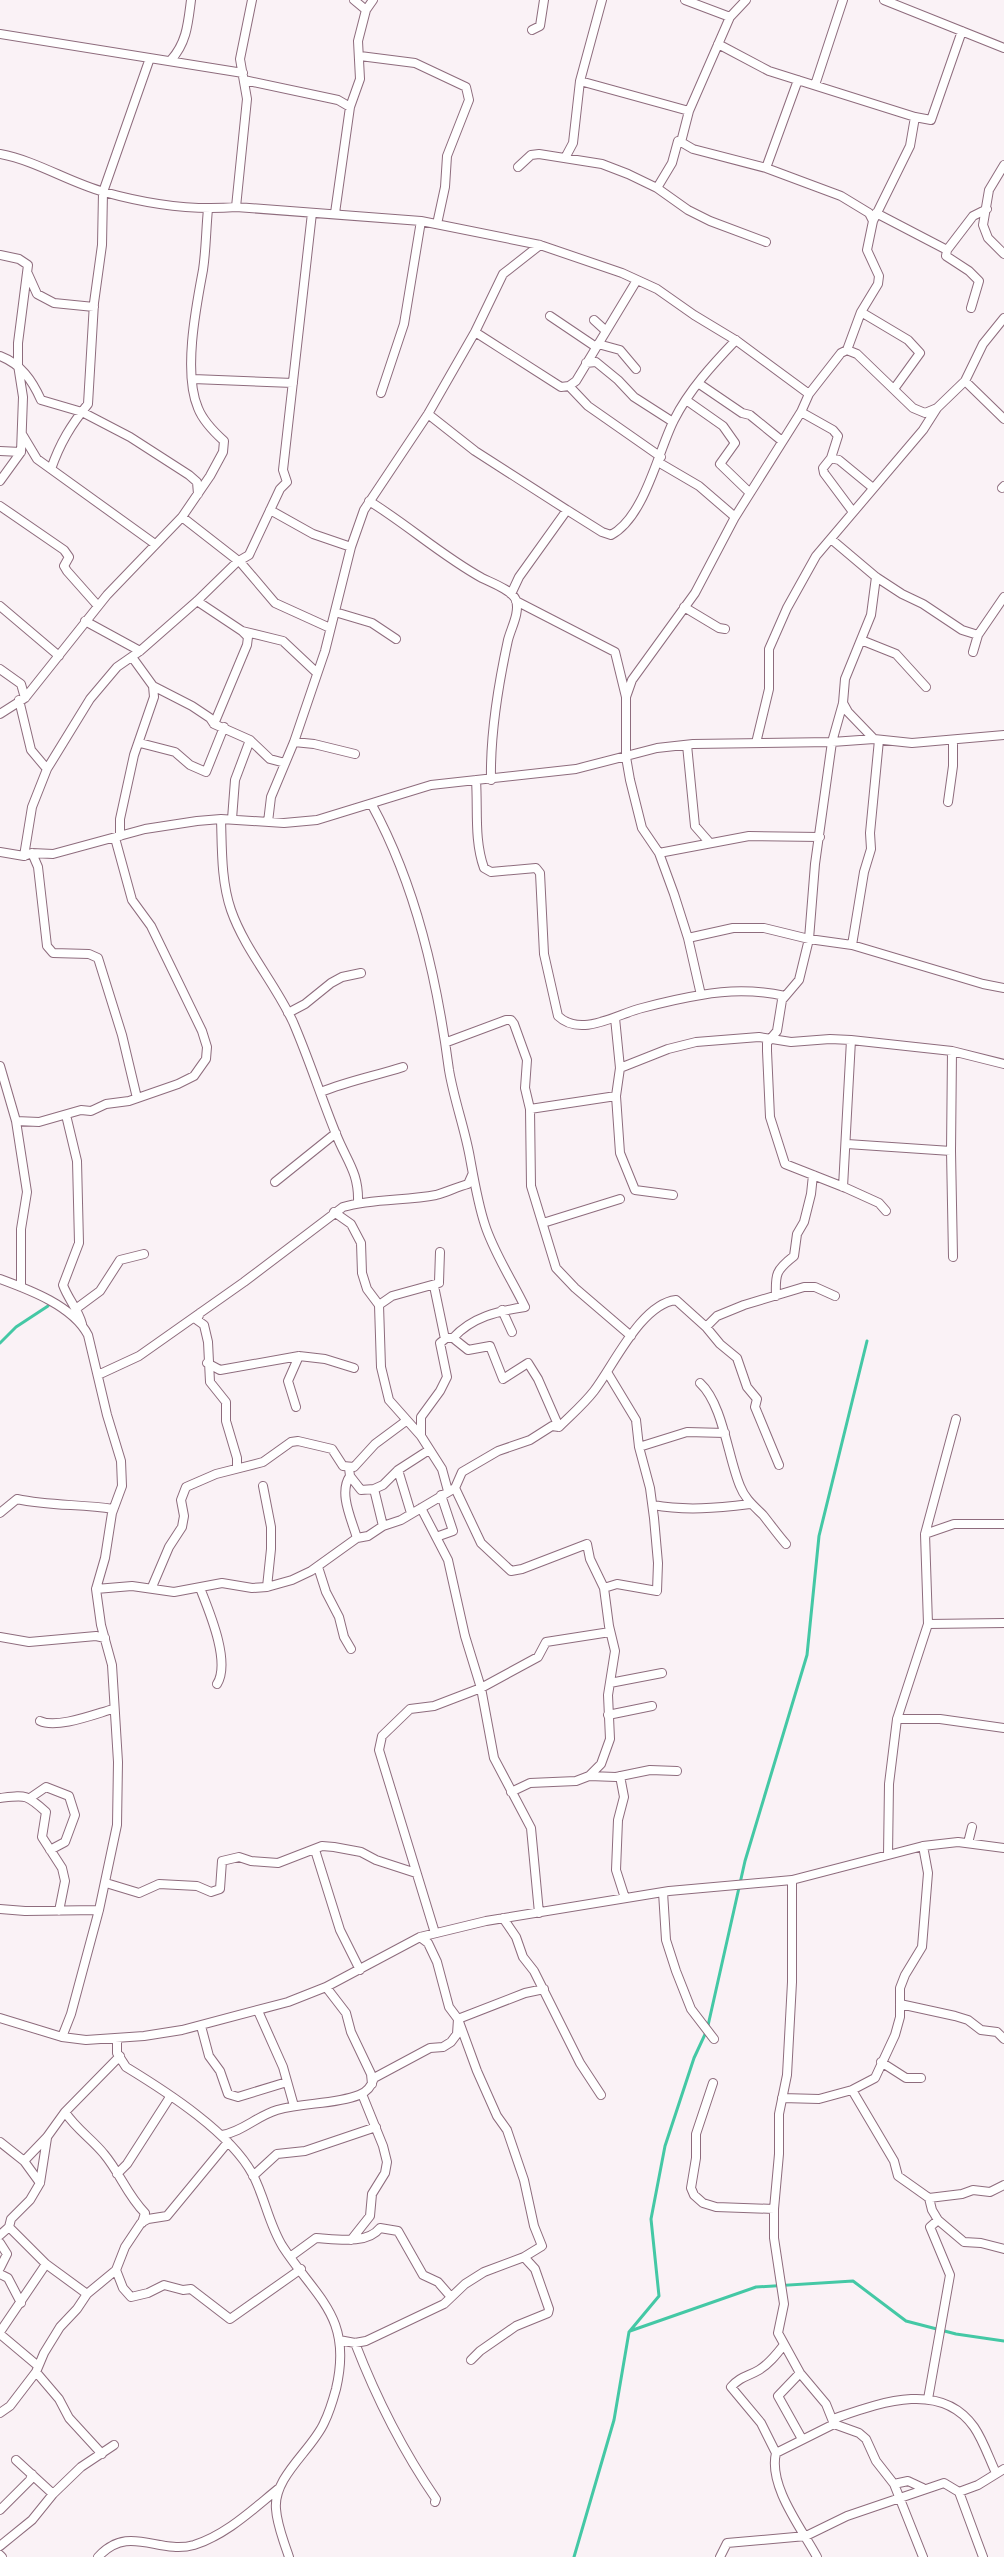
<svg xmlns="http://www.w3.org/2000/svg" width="1004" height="2557" font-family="Ubuntu,sans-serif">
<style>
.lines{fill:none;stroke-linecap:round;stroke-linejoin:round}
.stream{stroke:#44c8a5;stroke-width:3}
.minor-casing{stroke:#8e6c7d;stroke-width:10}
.minor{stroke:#fff;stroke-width:8}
</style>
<rect width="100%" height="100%" fill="#faf2f6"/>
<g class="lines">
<path class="stream" d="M0,1343L16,1327L48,1306
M630,2331L756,2287L853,2281L906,2321L956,2334L1004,2341
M574,2557L614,2420L629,2332L659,2296L651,2219L665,2146L694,2058L707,2030L745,1861L807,1655L819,1536L867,1341"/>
<defs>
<path id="minor" d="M354,0L366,10
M685,0L730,17
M884,0L1004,48
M532,30L540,26L544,0
M0,34L243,73
M718,44L769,71L915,117L931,120L962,31
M360,56L415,63L466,87L469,100L447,156L445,187L437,224
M171,60C187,42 188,23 191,0
M244,80L338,100L350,107
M580,81L689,111
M815,85L843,0
M681,142L693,149L766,168L841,196L869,213L873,221
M0,154C37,161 68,182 104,192C147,204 191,211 236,207L421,221L540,245L622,273L657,289L694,315L737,341L809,394
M565,158L573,143L580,81L602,0
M1004,165L989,190L983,225L988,238L1004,254
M518,167L531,155L539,154L602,164L628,174L657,188L688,210L710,221L766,242
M766,168L798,80
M657,188L672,163L678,141L681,142L689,111L730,17L746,0
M236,207L247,99L240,59L252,0
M335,213L350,107L360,79L358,41L366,10L373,0
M876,213L947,250L946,256L969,271L979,281L971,308
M947,250L973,216L987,209
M0,255L19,259L28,265L18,343V365L23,397L21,452L0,481
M28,274L37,294L54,303L94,307
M861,312L908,340L920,353L894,389
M550,316L596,347
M594,320L606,331
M475,332L561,387L569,386L576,381L637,280
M598,344L620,350L636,369
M847,350L857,354L913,408L925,413L937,408L965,381L983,344L1004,318
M0,356C21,364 32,380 41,400L82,412L130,437L189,475L197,482L198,494
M586,363L596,362L618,380L634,397L673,422
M193,379L293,383
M965,381L1004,419
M698,383L742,413L750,415L782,441
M569,386L588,406L661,457
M381,393L404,324L421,221
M686,400L723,426L735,443L720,464L750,493
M801,412L833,430L838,436L831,458L823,468L824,473L853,512
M428,414L475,451L567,510
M22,434L37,459L155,544
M0,451L21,452
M831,458L839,460L873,488
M658,462L699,486L735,517
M51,469C60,443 71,425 88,404L94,303L102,245L103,192L150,58
M1002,488L1004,486
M369,501C408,525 442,556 482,578C492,583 512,590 516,600C520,613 511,628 508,640C498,686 490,733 491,780
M0,506L64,550L69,557L64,566L67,571L98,606
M270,510L313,534L351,547
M182,517L241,563L275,603L330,628
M831,539L876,577L902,594L923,604L962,630L978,635
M876,577L871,615L845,679L843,703L832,742L815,864L809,939L799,980L782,1000L777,1031L767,1043V1051L770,1117L785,1164L846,1188L879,1203L886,1211
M511,594L519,577L567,510L602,532L611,535C645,517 658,451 674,420C689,390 713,364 736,340
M197,601L242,631L283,641L317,673
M516,601L615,652L626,697
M0,606L59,656
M684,607L719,628L725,629
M335,612L372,623L396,639
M85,621L140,651
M861,640L896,654L926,687
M973,652L978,635L1004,597
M0,669L21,684L25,698
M153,686L192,706L210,718L214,724L250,740L270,759L285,763
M19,700L31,750L47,769
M843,703L848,712L874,739
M0,714L25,698L107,595L182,517L210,476L223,452L224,441C214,432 203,421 198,408C183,373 196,307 203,270C206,250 206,229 208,209
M214,724L247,645L248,637L242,631
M294,742L314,744L355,754
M140,743L175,752L190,765L206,772L224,727
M756,743L769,689V649L787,608L816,556L923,430L937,408
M687,745L695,826L709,842
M476,780C478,810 474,840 484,868L491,872L536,868L540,873L544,954L558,1016C581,1038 617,1014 642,1008C661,1003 682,998 701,995C728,990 758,990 785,996
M948,802L953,766V741
M372,805C416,886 437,979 449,1070C454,1100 465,1129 470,1158C474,1180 478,1204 485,1225C494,1253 512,1280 525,1307C498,1311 472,1317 453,1338
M221,819C222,848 221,881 231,910C245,950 275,983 293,1022C309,1059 321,1097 336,1134C346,1160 359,1172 358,1202
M232,819L235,780L250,740
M268,822L271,797L294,742L325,651L351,547L364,510L428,414L475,332L503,274L540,245
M120,836V819L134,755L154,697L153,686L132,657
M0,852L24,856L32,853L53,854L145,829L197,821L221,819L284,823L317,820L431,785L576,769L657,748L693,744L832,742L874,739L912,743L1004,735
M32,853L38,867L47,946L53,953L89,954L98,958L122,1035L137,1098
M659,853L749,836L820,837
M24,856L32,807L47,769L90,699L117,667L140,651L197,601L237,562L249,555L280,489L287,482L283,470L312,213
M688,938L733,928H764L809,939L852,945L983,984L1004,988
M852,945L864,872L871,849L870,833L879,740
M701,995L688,938L674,894L659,853L642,828L630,780L626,757V697L632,680L695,593L735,517L801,412L809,394L841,353L847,350L861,312L878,284L879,276L867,250L873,221L910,146L915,117
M288,1013L305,1004L331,983L342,977L361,973
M615,1018L620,1068L616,1096L620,1153L635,1190L673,1195
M447,1042L506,1020H511L514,1024L527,1060L525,1088L530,1109L531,1186L556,1268L575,1288L631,1336
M952,1051L951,1151L953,1257
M0,1066L16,1121L27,1192L21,1229V1287
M620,1068L668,1049L696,1042L759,1037L791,1042L830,1039L851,1040L952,1051L1004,1064
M321,1092C348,1081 375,1076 403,1067
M530,1109L616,1096
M66,1115L77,1161L79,1243L63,1285C68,1299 78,1309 82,1324
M16,1121L39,1122L81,1110L91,1111L106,1104L129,1101L178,1084L194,1076L206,1059L207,1047L202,1031L151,926L132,900L115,838
M847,1144L951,1151
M275,1182L336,1133
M843,1187L851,1040
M334,1212L351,1224L361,1243L362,1273L367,1289L379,1305L381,1367L389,1400L421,1436L442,1469L448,1491
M543,1223L620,1199
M0,1279C30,1290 73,1306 88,1335L107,1415L121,1461L122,1486L112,1513L105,1558L96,1589L101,1625L112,1665L118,1762L117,1825L99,1910L71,2014L62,2037
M776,1296C775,1274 776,1270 794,1256L797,1234L804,1222L811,1194L813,1175
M379,1305L392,1296L439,1283
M77,1308L100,1291L120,1260L144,1254
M502,1310L512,1332
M200,1313L197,1320L204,1325L208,1342L210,1382L226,1402V1421L237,1458V1468
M706,1327L720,1344L737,1358L747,1387L757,1399L755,1407L779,1465
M448,1338H453L468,1350L490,1346L503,1379L528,1363L538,1379L559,1427
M207,1363L220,1370L299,1356L325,1359L354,1368
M98,1375L139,1356L244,1282L343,1207C373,1198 406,1201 436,1195C447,1192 457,1187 468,1184L472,1175
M700,1383C723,1404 728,1458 740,1486C745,1499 754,1506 763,1515C771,1525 778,1535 786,1544
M296,1407L288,1381L299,1356
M421,1436V1417L440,1391L447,1377L440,1343L445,1339L434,1286L439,1282L440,1252
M639,1447L687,1432L725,1433
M349,1468L350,1476L361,1490L374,1489L383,1526
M398,1470L411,1513
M350,1476C338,1493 352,1520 357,1538
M263,1486L271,1527V1549L267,1587
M455,1488L481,1543L511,1571L522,1569L587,1544L590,1559L604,1588L609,1626L615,1651L608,1695L610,1739L601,1764L589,1776
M374,1489L383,1485L398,1470L429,1450
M653,1505C686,1511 717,1508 750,1504
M421,1508L448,1560L465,1636L481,1688L494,1758L531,1828L539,1913
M0,1513L17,1499C49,1506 81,1504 113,1509
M925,1534L954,1524H1004
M436,1537L453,1531L441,1495
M318,1567L326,1592L339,1617L344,1637L351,1649
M152,1587L169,1547L182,1527L184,1516L181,1500L186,1487L216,1474L263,1462L291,1442L298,1441L332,1449L343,1466L354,1467L375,1444L406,1421
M200,1588C209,1611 231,1662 217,1684
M604,1588L617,1584L657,1591L658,1563L654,1518L650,1488L639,1447L636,1420L607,1372
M96,1589L132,1586L174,1592L222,1583L252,1588L267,1587L292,1580L311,1571L357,1538L368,1536L383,1526L401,1520L455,1488L462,1472L498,1451L530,1440L552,1426L559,1427C571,1415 584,1404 594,1391C614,1365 641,1304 676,1300L706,1327L717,1316L744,1305L804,1287H815L835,1296
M928,1624L1004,1623
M0,1637L29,1642L96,1636L105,1638
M610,1683L662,1673
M608,1715L652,1706
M897,1719H940L1004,1728
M40,1721C57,1729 95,1714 113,1709
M620,1776L624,1797L618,1820L616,1870L625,1898
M511,1792L530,1783L576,1781L589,1776L616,1777L650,1770L677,1771
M0,1798C26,1795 26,1794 46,1812L42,1837L62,1868L65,1881L59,1911
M30,1798L46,1787L69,1796L75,1815L65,1842L50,1850
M968,1843L972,1827
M315,1850L340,1930L360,1970
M888,1855L889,1784L897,1719L928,1624L925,1534L956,1419
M792,1880V1982L787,2075L779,2114V2154L774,2209V2238L784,2304L778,2333L800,2373L826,2404L834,2424L776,2453C768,2486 802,2529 817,2557
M106,1883L139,1893L159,1884L197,1886L211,1892L220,1889L222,1861L239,1857L251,1861L278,1863L322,1846L334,1847L361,1852L376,1860L416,1873
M663,1892L666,1940L676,1971L691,2009L714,2039
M0,1909L25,1911L99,1910
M503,1918L516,1937L523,1957L534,1971L580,2063L601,2095
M435,1933L379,1750L382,1736L410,1709L434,1706L481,1688L538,1657L546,1642L610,1632
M420,1937L428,1943L437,1962L449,2007L458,2019L477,2071L497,2116L507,2130L524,2180L534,2226L542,2246L524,2257L535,2269L549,2309L548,2313L516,2326L480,2351L471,2360
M326,1987L346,2013L351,2032L371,2074L372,2084
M900,2004L955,2016L968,2020L981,2030L997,2032L1004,2039
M258,2011L283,2067L294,2106
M0,2018L62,2037L86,2040L144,2036L182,2030L288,2002L326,1987L420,1937L486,1921L669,1891L792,1880L923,1846L958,1842L1004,1848
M201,2026L209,2056L220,2071L228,2094L238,2097L287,2082
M117,2038V2053L126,2067C167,2092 231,2133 253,2175C265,2198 269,2225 283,2247C317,2299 353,2317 336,2389C333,2400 329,2413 324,2423C312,2450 273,2477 276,2509C277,2525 284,2542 289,2557
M881,2062L906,2078H921
M713,2083L696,2134V2158L691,2188L694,2195L703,2203L716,2207L774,2209
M852,2090L894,2161L898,2176L929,2198L932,2210L938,2220L964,2242L981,2243L1004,2249
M782,2098L819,2099L852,2090L875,2078L895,2035L900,2017V1988L905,1975L922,1947L928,1873L923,1846
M65,2112C76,2129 92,2139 104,2154C120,2173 127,2195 145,2213L142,2223
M222,2135C242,2132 257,2116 277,2110C304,2102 333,2105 359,2095C367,2092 372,2085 374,2078L430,2048L443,2047L451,2042L457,2034L458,2019L525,1993L544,1989
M0,2142L24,2161L40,2183
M24,2161L47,2137L65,2112L120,2056
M117,2174L127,2164L170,2097
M253,2176L277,2154L305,2151L376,2127
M929,2198L962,2194L973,2190L990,2192L1004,2185
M9,2227L46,2264L87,2294
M0,2235L9,2227L11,2219L30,2200L40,2183L47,2138
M351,2240L370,2216L372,2194L385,2173L387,2162L383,2146L362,2094
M0,2243L7,2254L0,2268
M290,2257L316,2238C335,2239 367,2245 380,2228L398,2231L423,2275L438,2282L451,2297
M116,2270L123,2288L131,2297L148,2293L164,2285L183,2290L191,2289L230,2319L301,2269
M0,2274L8,2278L21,2303
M0,2332L46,2264
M0,2334L38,2366
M339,2340L355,2343L366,2341L444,2304L465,2284L484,2272L524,2257
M355,2343C377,2400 401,2448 436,2499L435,2502
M36,2372L59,2399L69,2418L102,2454
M800,2373L778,2396L802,2439
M928,2399L950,2275L930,2227L938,2220
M0,2413L10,2406L36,2372L44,2353L60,2327L77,2309L87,2294L116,2270L125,2247L141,2223L148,2219L167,2216L228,2142
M833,2419C877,2404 940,2379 974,2427C983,2440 989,2458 996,2473
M834,2424L859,2433L866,2439L876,2461L894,2484L923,2557
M776,2453L761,2423L731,2387C741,2376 747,2377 759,2370C769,2364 776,2355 783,2346
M16,2460L53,2494
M894,2484L908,2481L923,2488
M959,2492L978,2485L1004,2469
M0,2510L30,2480L32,2474
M0,2546L32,2520L53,2494L81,2467L114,2445
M0,2555L2,2557
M98,2557C129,2523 158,2555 194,2545C226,2535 252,2510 278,2489
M720,2557L727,2543L806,2536L847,2516L944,2483L959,2492L983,2557"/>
</defs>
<use href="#minor" class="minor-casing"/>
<use href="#minor" class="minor"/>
</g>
</svg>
